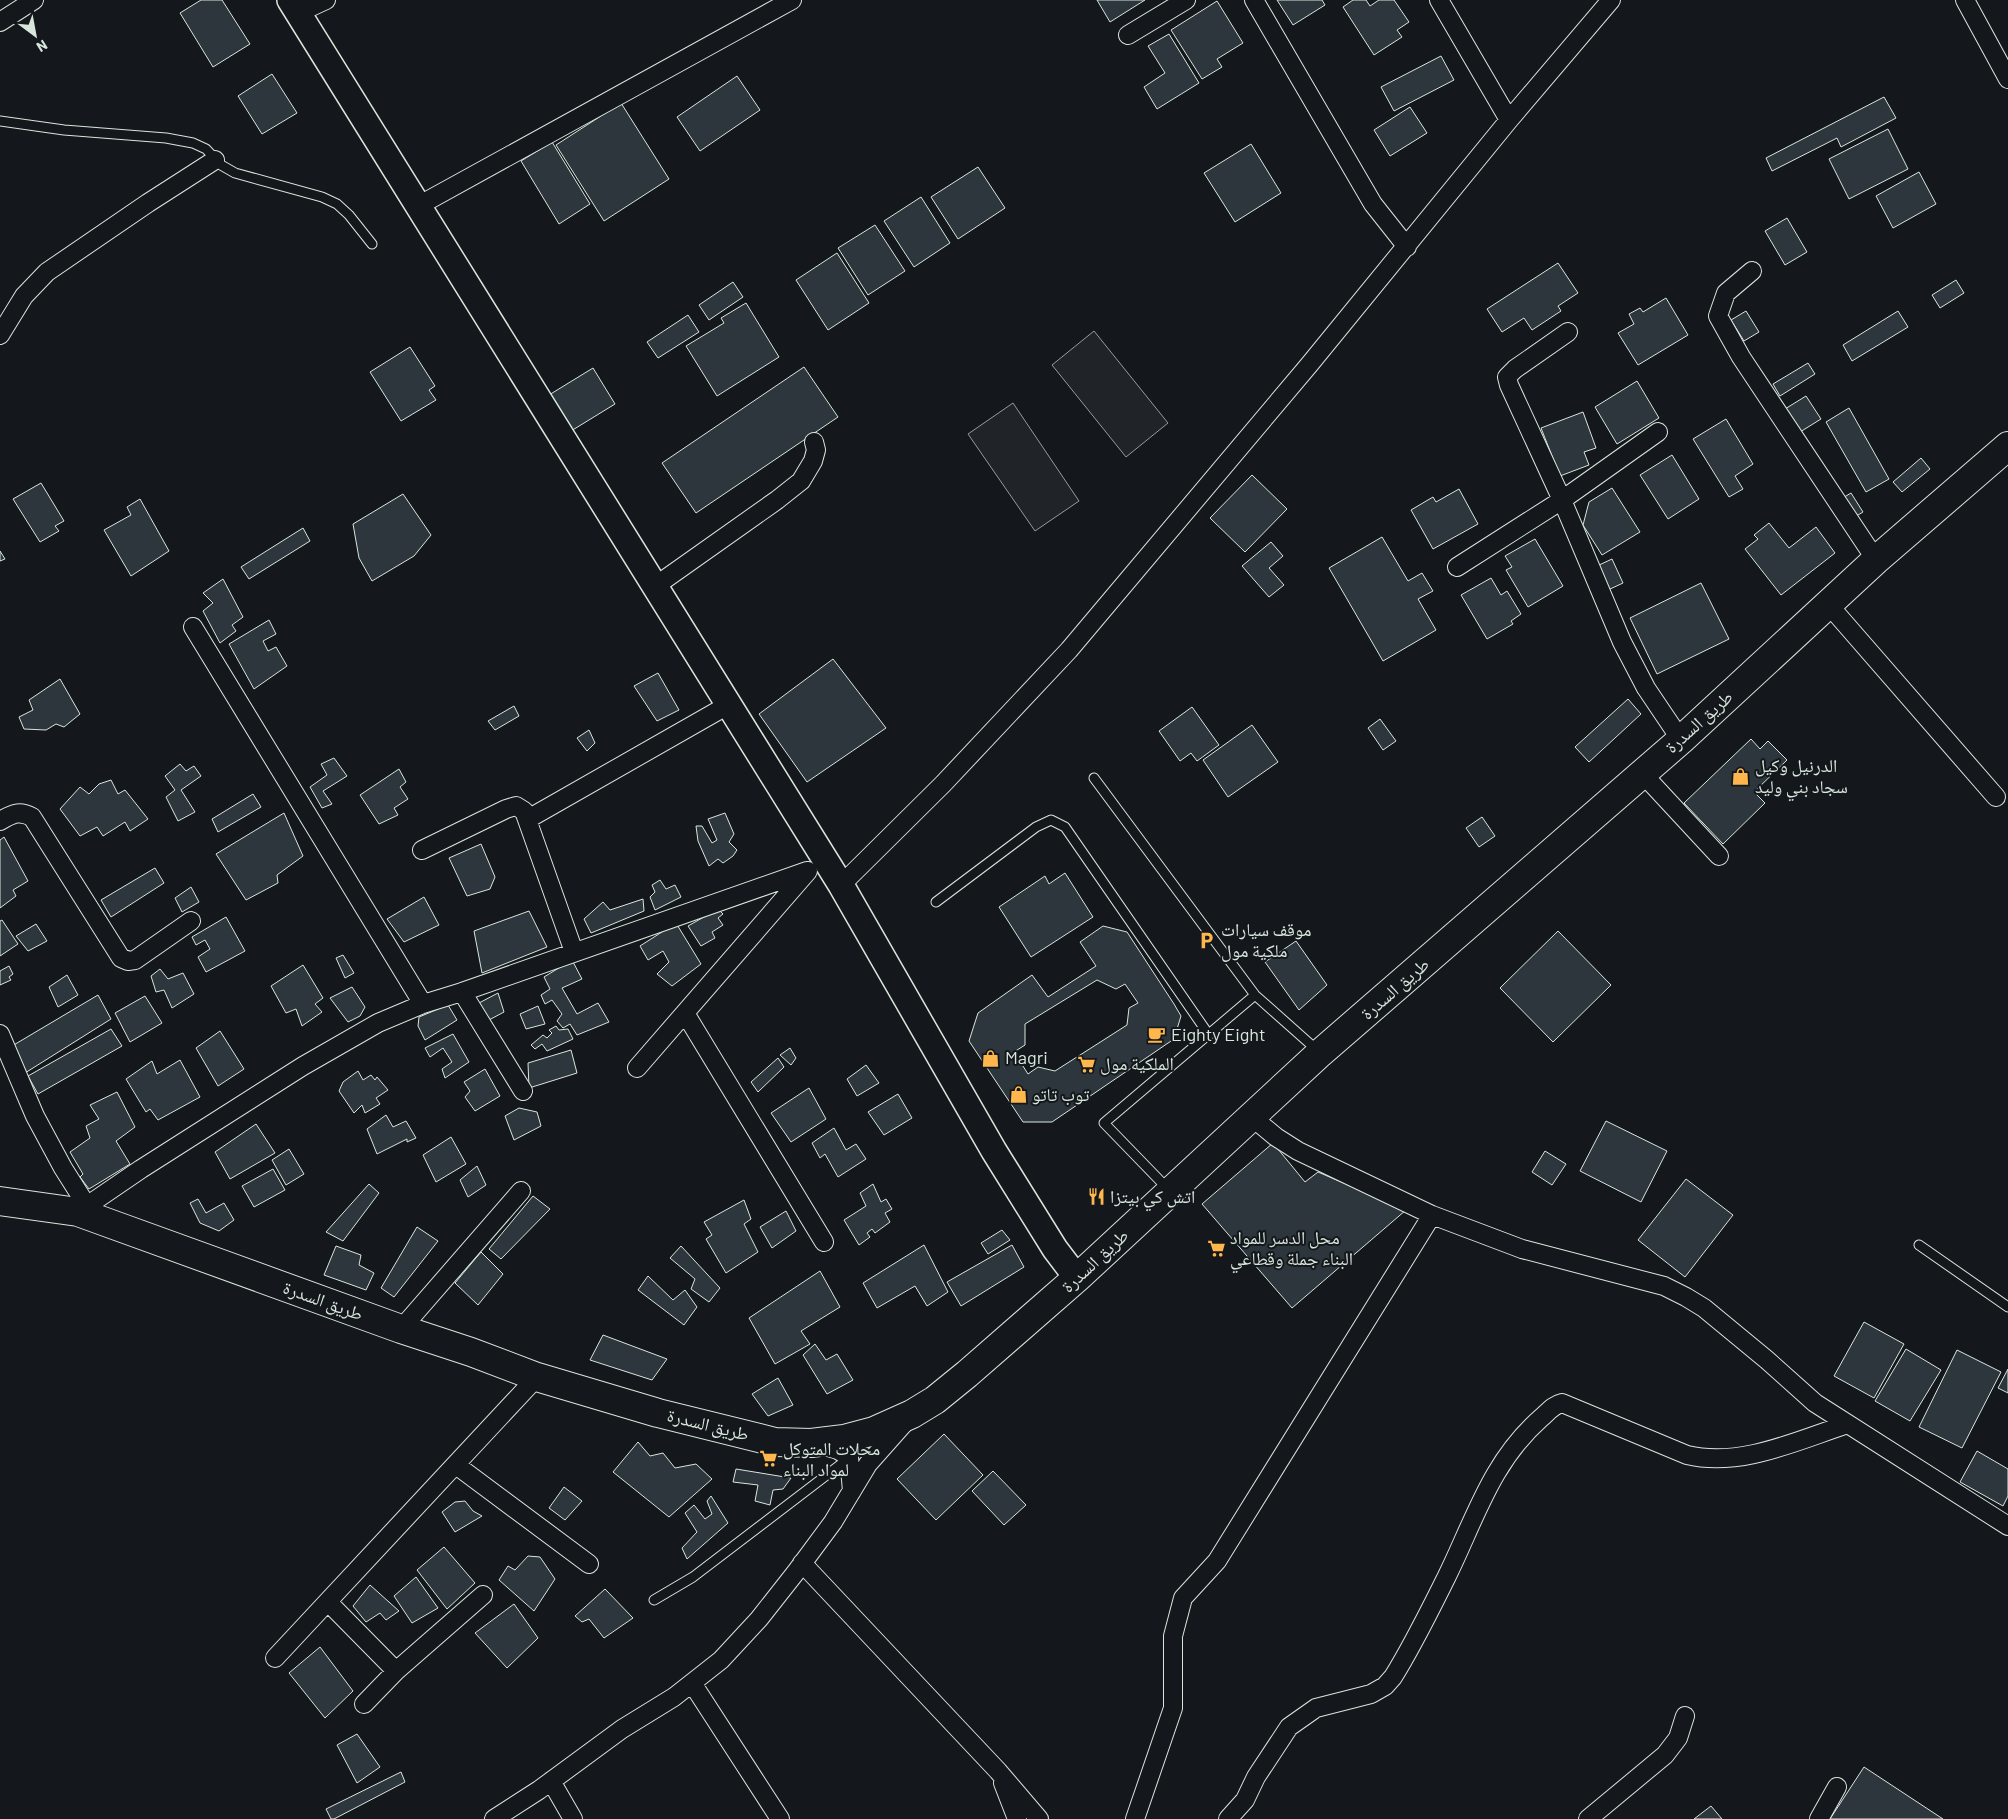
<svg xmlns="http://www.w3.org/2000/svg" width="2008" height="1819" font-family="Barlow,'Noto Naskh Arabic',sans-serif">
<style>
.green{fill:#202428;stroke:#939e99}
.building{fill:#2c363c;stroke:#d8e6dc;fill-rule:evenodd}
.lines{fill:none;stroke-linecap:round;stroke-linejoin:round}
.lane-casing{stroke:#d8e6dc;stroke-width:11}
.street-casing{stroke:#d8e6dc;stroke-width:20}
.secondary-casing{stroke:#d8e6dc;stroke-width:28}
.primary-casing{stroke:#d8e6dc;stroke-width:30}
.lane{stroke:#14181c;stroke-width:9}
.street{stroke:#14181c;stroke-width:18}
.secondary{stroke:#14181c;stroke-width:25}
.primary{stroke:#14181c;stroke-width:28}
.labels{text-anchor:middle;stroke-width:4;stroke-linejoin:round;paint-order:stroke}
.street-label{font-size:18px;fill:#d8e6dc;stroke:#14181c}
.poi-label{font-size:18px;fill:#d8e6dc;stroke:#14181c;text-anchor:start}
</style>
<rect width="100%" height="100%" fill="#14181c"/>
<path class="green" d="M1094,331L1168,423L1126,457L1052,365Z
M1013,403L1079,501L1035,531L968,434Z"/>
<path class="building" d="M201,0H222L250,44L213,67L180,13Z
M1097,0H1145L1110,22Z
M1277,0H1322L1325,5L1293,25Z
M1353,0H1366L1370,6L1379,0H1394L1409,22L1397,30L1402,37L1374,55L1343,7Z
M1217,1L1243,43L1217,59L1222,67L1202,79L1171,30Z
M1169,34L1199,83L1157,109L1144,87L1165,73L1148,46Z
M1441,56L1454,80L1394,111L1381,87Z
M272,74L297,113L262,134L238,96Z
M737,76L760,110L700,151L677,117Z
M1884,97L1896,118L1841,147L1837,138L1772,171L1766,158Z
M621,103L669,179L604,221L556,145Z
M1410,107L1427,133L1390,156L1374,130Z
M1888,129L1908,169L1849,199L1829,159Z
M552,142L590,204L559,224L521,161Z
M1251,144L1281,193L1235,222L1204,173Z
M978,167L1005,208L958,239L931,197Z
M1919,172L1936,204L1893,228L1876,196Z
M921,197L950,243L914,267L884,221Z
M1787,218L1807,252L1785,265L1765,231Z
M875,225L905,271L868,295L838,248Z
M837,253L869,303L828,330L796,280Z
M1558,263L1578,293L1558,306L1561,311L1532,330L1524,318L1502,332L1487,309Z
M1956,280L1964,293L1940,308L1932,295Z
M733,282L743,297L709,320L699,305Z
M1666,298L1688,335L1638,365L1618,333L1634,324L1629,314L1640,308L1643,312Z
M746,303L779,357L717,396L686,346L724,323L721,318Z
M1746,311L1759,332L1744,341L1731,320Z
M1898,311L1908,327L1852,361L1843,345Z
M688,315L699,332L658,358L647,342Z
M410,347L435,386L429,390L436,400L401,421L370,372Z
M1808,363L1815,374L1780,396L1773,384Z
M804,367L838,417L696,513L662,463Z
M593,368L615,404L571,431L549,395Z
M1637,381L1659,418L1617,444L1595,407Z
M1806,396L1821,419L1800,432L1785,409Z
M1849,408L1889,479L1866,492L1826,422Z
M1583,412L1596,448L1584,452L1589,465L1560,476L1541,428Z
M1726,419L1753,464L1735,476L1743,489L1729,497L1693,439Z
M1672,455L1699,499L1668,519L1640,475Z
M1921,458L1930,469L1902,492L1893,482Z
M1252,475L1287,509L1245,552L1210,518Z
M41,483L64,521L55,526L59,531L40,542L13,499Z
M1612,488L1640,532L1602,555L1583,525L1589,502Z
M1459,489L1478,524L1433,549L1411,510L1433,497L1436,502Z
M1851,493L1863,512L1853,518L1841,499Z
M403,494L431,535L414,556L372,581L359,558L353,524Z
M140,499L169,551L131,576L104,530L131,515L127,507Z
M1769,523L1789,548L1816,527L1835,553L1781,595L1745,549L1758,539L1754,535Z
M303,528L310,541L249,579L241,567Z
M1382,537L1408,581L1422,573L1433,591L1418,599L1436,630L1383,661L1329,568Z
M1535,539L1563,586L1528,607L1506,570L1512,567L1505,556Z
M1271,542L1283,556L1269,568L1284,585L1269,597L1242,566Z
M0,551L5,559L0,561Z
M1612,559L1623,583L1608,590L1597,566Z
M1491,578L1501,595L1507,591L1521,614L1511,621L1513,624L1487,639L1461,595Z
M223,579L243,617L232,625L236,631L220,643L203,611L213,603L203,593Z
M1701,583L1729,639L1657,674L1630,618Z
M269,620L276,634L263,641L268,651L276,647L287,666L254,689L229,644Z
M833,659L886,728L807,782L759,714Z
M658,673L679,710L657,721L634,686Z
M60,679L80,714L64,727L56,724L46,730L24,729L19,717L33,710L29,700Z
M1628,699L1641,714L1589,762L1575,747Z
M514,706L519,716L495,730L488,721Z
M1192,707L1219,745L1197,761L1191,753L1180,761L1159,731Z
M1380,719L1396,741L1383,750L1368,728Z
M1252,725L1278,762L1228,797L1203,760Z
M589,730L595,743L587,751L577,738Z
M1751,739L1760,749L1768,741L1787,760L1754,792L1765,803L1723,844L1684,803Z
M334,758L347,776L323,791L332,804L322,808L310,787L327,775L321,764Z
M180,764L186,771L194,766L201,776L181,790L195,812L178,821L166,797L175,790L165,776Z
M399,769L406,782L400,787L408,799L394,808L398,815L379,824L360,795Z
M111,780L118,794L125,790L148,819L130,831L125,822L103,836L97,827L80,836L60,809L80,787L89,794L99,784Z
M253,794L261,807L218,832L212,819Z
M284,813L303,856L277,875L278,883L246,900L216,854Z
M725,813L734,834L729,842L737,850L733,856L723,863L718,859L709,866L698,841L696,826H702L712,843L717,840L708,819Z
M1482,817L1495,836L1479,847L1466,828Z
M4,837L28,881L13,890L16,896L0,908V840Z
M481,844L495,877L490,889L467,896L449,858Z
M155,868L164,883L111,917L101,900Z
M1065,873L1093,917L1031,957L999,907L1045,876L1049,884Z
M660,880L666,889L675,885L681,897L655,910L650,897L655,892L652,885Z
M191,887L199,902L182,912L175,898Z
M424,897L439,925L404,942L387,919Z
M643,899L644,911L591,933L584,919L603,902L610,910Z
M718,909L723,914L718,918L723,925L712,932L715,938L701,946L688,926Z
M529,911L547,947L482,973L474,931Z
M226,917L245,951L206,972L198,957L210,949L205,940L196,945L192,937Z
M2,920L18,944L0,956V921Z
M676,923L701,964L672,986L657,974L669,962L663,951L648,960L640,946Z
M36,924L47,941L28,951L16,936Z
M1103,926L1127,932L1174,1004L1181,1016L1174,1039L1052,1122H1023L969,1041L978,1013L1032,975L1048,997L1096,966L1080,942ZM1097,980L1116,989L1125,984L1138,1003L1129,1008L1127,1025L1055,1071L1038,1067L1028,1074L1014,1052L1025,1045V1024Z
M1558,931L1611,985L1553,1042L1500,988Z
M1296,941L1327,985L1299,1010L1265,962Z
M343,955L354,973L345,978L336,958Z
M572,960L582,979L562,988L577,1014L598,1003L609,1022L577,1035L570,1024L563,1028L557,1021L562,1014L552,1000L545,1004L541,995L550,989L544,977Z
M303,965L323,998L315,1004L322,1012L302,1026L296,1009L286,1013L271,986Z
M9,966L13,974L9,977L11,980L0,985V971Z
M160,969L168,979L183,973L194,994L172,1008L164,990L156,992L151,976Z
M67,975L78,995L58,1007L49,987Z
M352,987L365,1007L360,1016L348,1022L330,998Z
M498,993L504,1012L489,1020L479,1003Z
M98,995L111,1019L25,1073L12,1046Z
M145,996L162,1023L130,1042L115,1013Z
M448,1005L457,1020L425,1040L418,1026L419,1017Z
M538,1006L545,1024L526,1029L520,1014Z
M556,1026L559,1030L568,1029L573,1039L547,1051L542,1044L535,1049L531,1045L543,1035L547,1038L552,1033L549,1030Z
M111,1029L122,1046L38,1094L28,1076Z
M220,1031L244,1069L218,1086L196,1048Z
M453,1034L469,1062L445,1078L442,1069L452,1062L443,1048L430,1057L425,1048Z
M790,1048L796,1058L791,1065L780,1055Z
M571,1050L577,1073L529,1088L528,1063Z
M778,1058L784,1067L758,1092L751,1082Z
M180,1060L200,1097L158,1120L150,1109L146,1112L126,1079L152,1061L157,1074Z
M866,1065L879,1083L857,1096L847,1079Z
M485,1069L500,1096L475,1111L465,1097L470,1091L464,1082Z
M358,1071L363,1080L371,1075L375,1080L377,1077L388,1090L376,1098L380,1104L365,1113L362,1105L354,1113L339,1091L343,1082Z
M809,1088L826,1119L791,1142L771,1113Z
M117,1092L135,1127L116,1141L130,1164L89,1189L80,1177L83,1174L70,1152L90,1138L86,1126L99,1119L90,1105Z
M898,1094L912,1118L884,1135L868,1112Z
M519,1108L537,1112L541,1126L514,1140L505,1116Z
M386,1115L393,1127L406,1121L416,1138L407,1142V1139L377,1154L367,1129Z
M1606,1121L1667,1151L1641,1202L1580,1171Z
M256,1124L275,1153L230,1179L215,1152Z
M834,1128L846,1150L856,1144L866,1159L838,1177L825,1154L820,1158L812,1143Z
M451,1137L466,1164L436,1182L423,1155Z
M1273,1143L1305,1182L1318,1172L1406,1210L1292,1308L1202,1204Z
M289,1149L304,1174L286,1185L272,1160Z
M1545,1151L1566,1164L1552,1185L1532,1172Z
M477,1166L486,1185L468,1197L460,1180Z
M273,1169L285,1190L254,1207L242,1186Z
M1686,1179L1733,1215L1685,1277L1638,1240Z
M369,1184L379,1193L343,1241L326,1232Z
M873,1184L881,1202L886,1199L892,1209L885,1213L890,1222L875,1233L872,1229L867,1233L870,1237L859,1245L844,1220L866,1206L860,1193Z
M533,1196L550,1209L501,1259L489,1249Z
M198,1199L206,1213L224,1203L234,1220L219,1231L200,1223L190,1203Z
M744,1200L751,1219L744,1224L758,1252L726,1273L706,1239L712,1235L704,1222Z
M786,1211L796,1231L772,1248L760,1227Z
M417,1227L438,1241L394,1297L381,1288Z
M1002,1230L1010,1240L988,1254L981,1243Z
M924,1245L948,1292L927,1306L915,1286L877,1308L863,1283Z
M1012,1245L1024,1267L961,1306L947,1282Z
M336,1246L361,1255L359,1265L374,1273L366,1290L324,1275Z
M681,1246L720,1288L709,1302L691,1289L695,1279L670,1258Z
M481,1252L503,1274L478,1305L455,1283Z
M820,1271L840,1307L801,1331L810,1344L775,1364L749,1318Z
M648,1276L673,1300L685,1290L697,1307L684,1325L638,1290Z
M1864,1322L1904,1344L1874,1398L1834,1376Z
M603,1335L667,1359L652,1380L590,1360Z
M815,1344L826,1360L837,1354L853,1380L827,1394L803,1355Z
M1906,1349L1941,1370L1910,1421L1875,1401Z
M1957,1350L2001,1372L1962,1448L1919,1427Z
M2008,1369V1393L1998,1388Z
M778,1378L793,1405L768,1416L752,1394Z
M944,1434L983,1475L936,1520L897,1479Z
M638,1442L650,1456L663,1453L675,1468L696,1464L712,1479L669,1517L613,1472Z
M1977,1451L2008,1469V1496L2003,1506L1960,1482Z
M736,1469L791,1478L783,1489L773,1490L770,1505L755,1501L758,1485L733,1482Z
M993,1471L1026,1505L1004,1525L972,1491Z
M564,1487L582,1501L565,1520L549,1508Z
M711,1496L728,1523L687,1559L682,1548L697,1532L685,1513L694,1505L705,1519L712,1514L707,1501Z
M465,1501L473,1511L482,1516L455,1532L442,1512L455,1502Z
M444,1547L475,1583L447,1609L417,1570Z
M528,1556L540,1557L555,1579L534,1611L499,1580L508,1566L515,1570Z
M416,1577L438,1608L412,1623L394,1596Z
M370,1585L399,1611L386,1620L380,1613L366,1622L353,1606Z
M605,1589L633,1618L604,1638L589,1619L582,1622L575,1616Z
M514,1604L538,1638L507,1668L475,1633Z
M320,1647L353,1691L325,1718L289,1673Z
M357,1734L380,1767L357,1783L337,1745Z
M1864,1767L1943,1819H1830Z
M401,1772L405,1782L334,1819H331L326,1809Z
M1711,1806L1722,1819H1694Z"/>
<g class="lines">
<defs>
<path id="lane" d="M0,121L64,130L166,138L193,143L206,149L221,165L235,173L322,197L337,204L349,215L372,244
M1094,778L1255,995L1318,1051
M936,902L1036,827L1051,820L1065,827L1209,1035
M1168,1189L1104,1123L1255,995
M1919,1245L2008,1307
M654,1600L693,1577L849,1458"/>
<path id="street" d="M1254,0L1373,204L1407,247
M1439,0L1509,120
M1965,0L2008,79
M298,13L326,0
M0,22L34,0
M1128,35L1186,0
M418,206L792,0
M1752,271L1726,293L1718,316L1741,357L1876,560
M1568,332L1515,369L1507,377L1509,385L1562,500L1622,642L1646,688L1681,740
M0,335L24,296L47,272L148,203L215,160
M1457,567L1562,500L1658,432
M654,587L777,500L801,481L813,461L816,450L814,442
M1828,604L1996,797
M193,627L423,1004
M1642,773L1719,856
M528,819L728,705
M0,821C12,814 19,810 32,817L121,958L128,961L135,960L191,921
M422,850L506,809L516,806L524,811L574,952
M841,885L943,784L1069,650L1309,365L1509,120L1611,0
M462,992L523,1091
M685,1013L824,1242
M0,1034L35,1116L63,1168L87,1206
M637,1068L808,871
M1252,1117L1276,1137L1298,1151L1432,1215L1522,1249L1664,1286L1686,1297L1704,1308L1767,1360L1815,1403L2008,1526
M78,1212L141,1169L303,1066L378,1023L423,1004L462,992L807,871
M401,1329L521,1191
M821,1445L838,1450L849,1457L852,1491
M456,1465L589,1564
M802,1563L998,1771L1039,1819
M328,1602L396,1671
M275,1658L537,1377
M692,1683L780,1819
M364,1704L396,1671L483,1595
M551,1781L573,1819
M1003,1783L1017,1819
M494,1819L539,1790L622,1729L674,1697L721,1660L759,1619L796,1572L833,1522L868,1464L907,1420
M1135,1819L1173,1708V1636L1183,1598L1217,1561L1432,1215
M1228,1819L1245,1800L1256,1777L1289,1727L1316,1708L1371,1694L1385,1686L1393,1677C1413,1645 1430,1610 1447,1576C1475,1519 1491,1462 1541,1418C1548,1412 1553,1405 1562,1403L1687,1455C1741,1468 1798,1440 1848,1424
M1588,1819L1665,1755L1678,1738L1685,1716
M1819,1819L1837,1787"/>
<path id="secondary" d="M290,0L841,885L994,1151L1055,1249L1077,1278"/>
<path id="primary" d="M0,1201L78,1212L401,1329L471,1352L537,1377L658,1413L775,1442L811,1443L844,1439L874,1431L912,1414L935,1400L967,1374L1077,1278L1318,1055L1681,740L1876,560L2008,446"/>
</defs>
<use href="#lane" class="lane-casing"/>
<use href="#street" class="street-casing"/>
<use href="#secondary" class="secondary-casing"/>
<use href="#primary" class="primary-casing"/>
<use href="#lane" class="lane"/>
<use href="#street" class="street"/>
<use href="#secondary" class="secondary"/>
<use href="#primary" class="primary"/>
</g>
<defs>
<symbol id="shop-bare" viewBox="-9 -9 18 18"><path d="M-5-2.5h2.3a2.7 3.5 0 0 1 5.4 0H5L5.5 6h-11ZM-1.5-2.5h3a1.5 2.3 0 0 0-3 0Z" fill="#ffb74d" stroke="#14181c" stroke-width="2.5" paint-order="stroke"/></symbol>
<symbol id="parking-bare" viewBox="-9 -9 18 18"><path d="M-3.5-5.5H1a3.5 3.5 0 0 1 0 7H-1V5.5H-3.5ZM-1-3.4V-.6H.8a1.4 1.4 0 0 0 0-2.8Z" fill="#ffb74d" stroke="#14181c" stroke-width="2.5" paint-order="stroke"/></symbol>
<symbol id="cafe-bare" viewBox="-9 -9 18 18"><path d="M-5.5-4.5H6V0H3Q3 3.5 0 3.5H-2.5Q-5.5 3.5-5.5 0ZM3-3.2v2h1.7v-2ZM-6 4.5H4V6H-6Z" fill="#ffb74d" stroke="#14181c" stroke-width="2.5" paint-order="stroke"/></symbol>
<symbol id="supermarket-bare" viewBox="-9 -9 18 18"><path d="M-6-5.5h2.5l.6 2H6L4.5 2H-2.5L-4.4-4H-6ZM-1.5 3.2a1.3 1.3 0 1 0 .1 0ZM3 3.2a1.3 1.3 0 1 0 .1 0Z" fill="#ffb74d" stroke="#14181c" stroke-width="2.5" paint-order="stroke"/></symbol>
<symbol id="restaurant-bare" viewBox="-9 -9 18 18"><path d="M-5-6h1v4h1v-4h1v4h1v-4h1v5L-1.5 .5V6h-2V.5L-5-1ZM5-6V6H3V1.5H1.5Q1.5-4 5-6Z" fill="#ffb74d" stroke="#14181c" stroke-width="2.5" paint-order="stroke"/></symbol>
</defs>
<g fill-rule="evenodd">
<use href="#shop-bare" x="1728" y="764" width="25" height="25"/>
<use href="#parking-bare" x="1194" y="928" width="25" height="25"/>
<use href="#cafe-bare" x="1144" y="1022" width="25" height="25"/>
<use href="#shop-bare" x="978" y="1046" width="25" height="25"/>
<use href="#supermarket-bare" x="1074" y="1052" width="25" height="25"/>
<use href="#shop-bare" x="1006" y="1082" width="25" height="25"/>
<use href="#restaurant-bare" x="1084" y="1184" width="25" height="25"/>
<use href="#supermarket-bare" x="1204" y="1236" width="25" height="25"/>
<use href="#supermarket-bare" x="756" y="1446" width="25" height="25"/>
</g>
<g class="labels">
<g class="street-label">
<text transform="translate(1699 722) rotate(-42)" y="6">طريق السدرة</text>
<text transform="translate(1395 989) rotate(-41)" y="6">طريق السدرة</text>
<text transform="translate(1095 1261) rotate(-43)" y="6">طريق السدرة</text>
<text transform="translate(323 1301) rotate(20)" y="6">طريق السدرة</text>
<text transform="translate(708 1425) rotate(14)" y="6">طريق السدرة</text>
</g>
<g class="poi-label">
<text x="1755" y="772">الدرنيل وكيل<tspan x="1755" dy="21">سجاد بني وليد</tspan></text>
<text x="1221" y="936">موقف سيارات<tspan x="1221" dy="21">ملكية مول</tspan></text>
<text x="1171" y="1041">Eighty Eight</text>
<text x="1005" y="1064">Magri</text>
<text x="1100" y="1070">الملكية مول</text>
<text x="1032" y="1101">توب تاتو</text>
<text x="1110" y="1203">اتش كي بيتزا</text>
<text x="1230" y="1244">محل الدسر للمواد<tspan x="1230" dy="21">البناء جملة وقطاعي</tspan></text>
<text x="783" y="1455">محلات المتوكل<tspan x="783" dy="21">لمواد البناء</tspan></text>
</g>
</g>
<g transform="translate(35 35) rotate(148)" stroke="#14181c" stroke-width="4" paint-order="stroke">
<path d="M0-4L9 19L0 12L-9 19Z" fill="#d8e6dc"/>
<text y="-8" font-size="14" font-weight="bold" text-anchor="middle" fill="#d8e6dc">N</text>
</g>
</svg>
